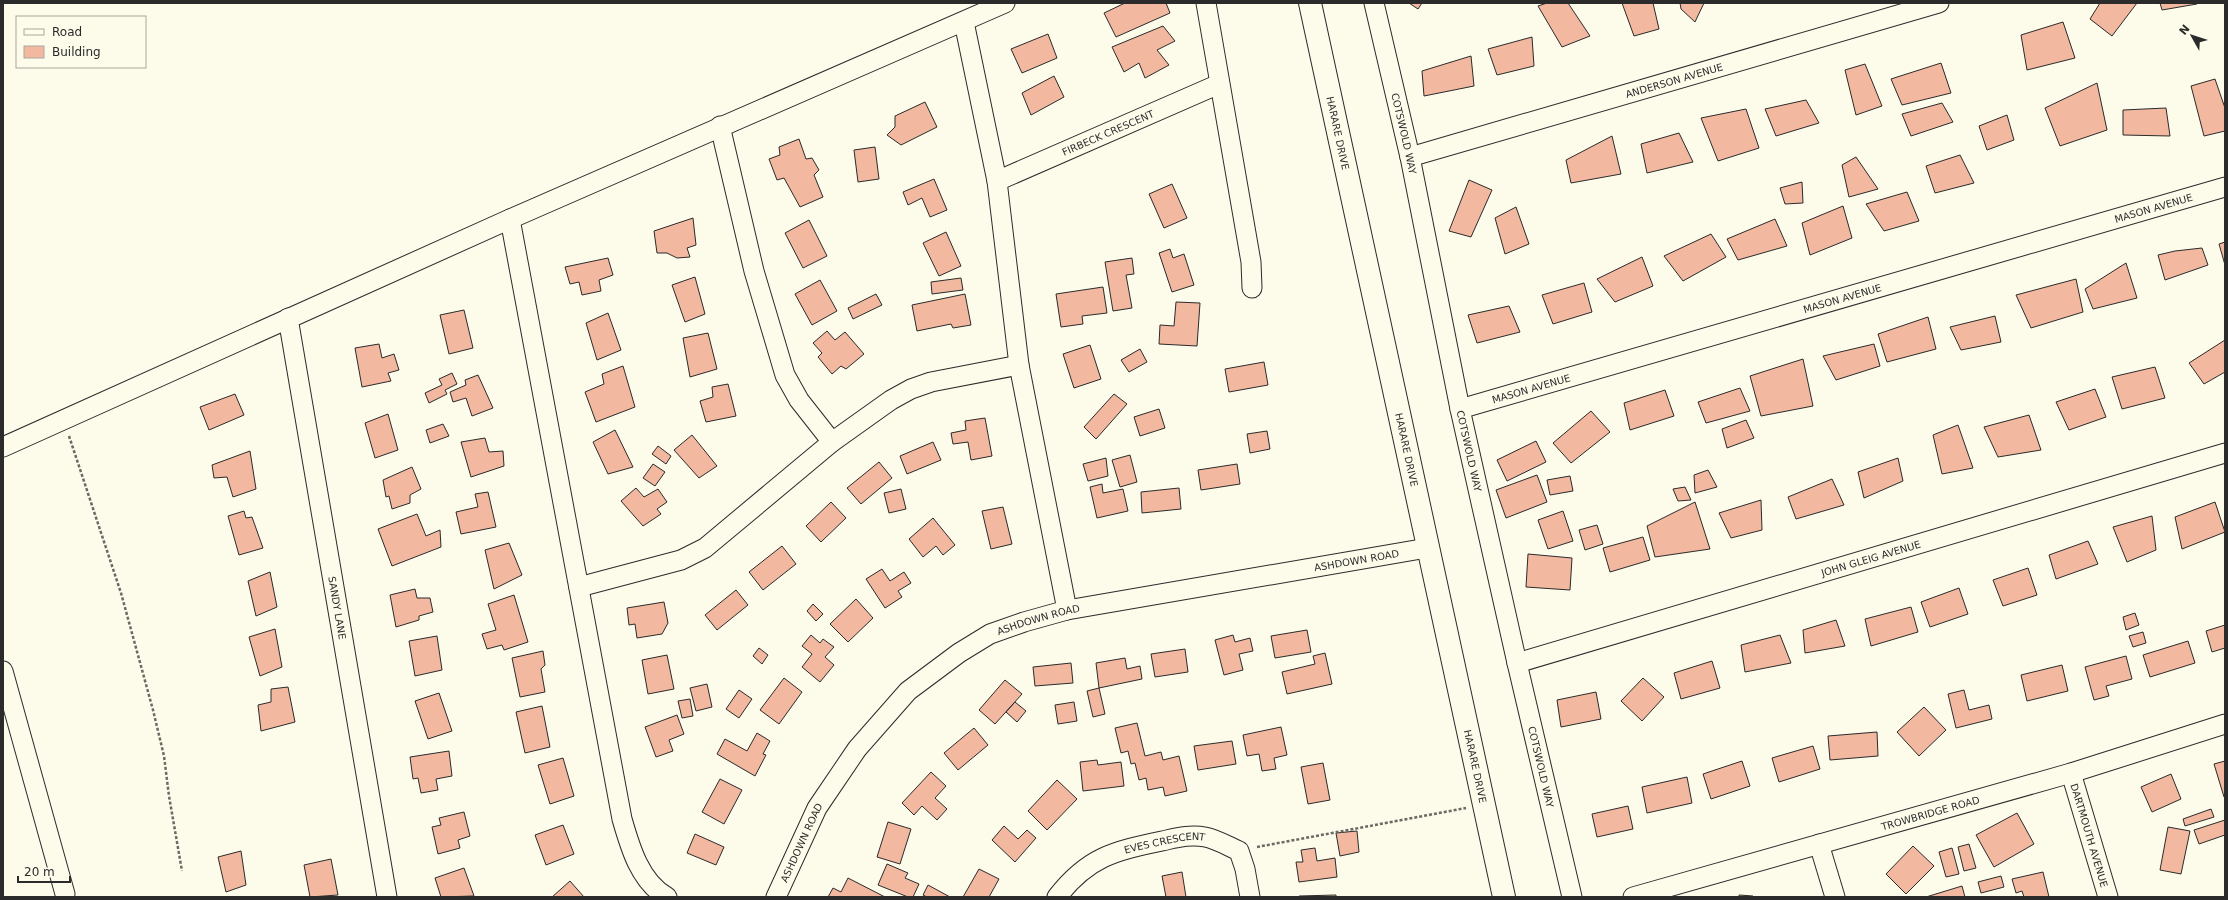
<svg xmlns="http://www.w3.org/2000/svg" width="2228" height="900" font-family="'DejaVu Sans',sans-serif">
<style>
.building{fill:#f2b8a0;stroke:#2b2b2b}
.lines{fill:none;stroke-linecap:round;stroke-linejoin:round}
.minor-casing{stroke:#2b2b2b;stroke-width:21}
.major-casing{stroke:#2b2b2b;stroke-width:24}
.path{stroke:#6a6964;stroke-width:2.5;stroke-dasharray:3 2;stroke-linecap:butt}
.minor{stroke:#fdfbea;stroke-width:19}
.major{stroke:#fdfbea;stroke-width:22}
.labels{text-anchor:middle;stroke-width:3;stroke-linejoin:round;paint-order:stroke}
.street-label{font-size:10px;fill:#2b2b2b;stroke:#fdfbea}
</style>
<rect width="100%" height="100%" fill="#fdfbea"/>
<path class="building" d="M1125,3H1166L1170,13L1116,37L1104,13Z
M1409,3H1422L1418,9Z
M1547,3H1568L1590,36L1562,47L1538,6Z
M1622,3H1653L1659,29L1634,36Z
M1680,3H1704L1695,22L1681,9Z
M2100,3H2137L2112,36L2090,19Z
M2160,3H2197V4L2162,10Z
M2063,22L2075,58L2027,70L2021,35Z
M1163,26L1175,41L1157,50L1169,65L1145,78L1139,63L1124,72L1112,47Z
M1048,34L1057,58L1022,73L1011,49Z
M1532,37L1534,66L1497,75L1488,49Z
M1471,56L1474,86L1424,96L1422,71Z
M1941,63L1951,93L1902,105L1891,79Z
M1865,64L1882,106L1856,115L1845,70Z
M1054,76L1064,97L1031,115L1022,93Z
M2215,79L2225,108V131L2204,136L2191,86Z
M2097,83L2107,130L2060,146L2045,108Z
M1806,100L1819,123L1776,136L1765,109Z
M925,102L937,127L901,145L887,135L895,127V116Z
M1942,103L1953,122L1911,136L1902,114Z
M2166,108L2170,136L2123,135V110Z
M1746,109L1759,148L1718,161L1701,118Z
M2007,115L2014,140L1987,150L1979,126Z
M1679,133L1693,162L1647,173L1641,144Z
M1612,136L1621,174L1571,183L1566,160Z
M799,139L806,159L812,158L819,170L814,175L823,197L800,207L784,178L777,180L769,159L780,155L779,147Z
M875,147L879,179L858,182L854,150Z
M1960,155L1974,183L1935,193L1926,166Z
M1856,157L1878,189L1849,197L1842,165Z
M934,179L947,210L930,217L922,198L908,205L903,192Z
M1469,180L1492,190L1471,237L1449,231Z
M1802,182L1803,203L1785,204L1780,188Z
M1172,184L1187,218L1164,228L1149,194Z
M1907,192L1919,221L1884,231L1866,204Z
M1843,206L1852,238L1810,255L1802,223Z
M1516,207L1529,244L1505,254L1495,218Z
M693,218L696,245L687,248L690,257L677,258L667,253H657L654,231Z
M1775,219L1787,246L1738,260L1727,239Z
M809,220L827,256L803,268L785,233Z
M946,232L961,266L939,276L923,243Z
M1711,234L1726,257L1683,281L1664,256Z
M2225,242V265L2219,244Z
M2202,248L2208,265L2165,280L2158,255L2175,251Z
M1170,249L1173,258L1184,254L1194,285L1172,292L1159,253Z
M1642,257L1653,286L1615,302L1597,279Z
M608,258L613,275L599,280L601,291L582,295L579,282L570,284L565,267Z
M1132,258L1134,274L1126,275L1132,308L1113,311L1105,262Z
M2126,263L2137,298L2093,309L2085,289Z
M695,277L705,314L685,322L672,285Z
M961,278L963,290L932,294L931,282Z
M2076,279L2083,312L2031,328L2016,295Z
M820,280L837,311L812,325L795,294Z
M1584,283L1592,312L1553,324L1542,295Z
M1103,287L1107,313L1082,316L1083,324L1061,327L1056,294Z
M876,294L882,305L853,319L848,308Z
M965,294L971,325L953,328L951,324L917,331L912,305Z
M1176,302L1200,303L1197,346L1159,344L1160,325L1174,326Z
M1509,306L1520,332L1477,343L1468,315Z
M464,310L473,348L449,354L440,315Z
M608,313L621,350L597,360L586,323Z
M1995,316L2001,342L1961,350L1950,327Z
M1928,317L1936,349L1887,362L1878,334Z
M827,331L835,340L845,332L864,354L846,369L841,366L832,374L818,357L822,353L813,343Z
M708,333L717,369L690,377L683,338Z
M2225,340V372L2204,384L2189,363Z
M379,344L382,358L394,354L399,370L388,373L391,381L362,387L355,348Z
M1874,344L1880,366L1836,380L1823,356Z
M1090,345L1101,379L1074,388L1063,354Z
M1140,349L1147,362L1129,372L1121,360Z
M1803,359L1813,406L1761,416L1750,376Z
M1264,362L1268,385L1229,392L1225,369Z
M623,366L635,407L596,422L585,392L604,384L602,374Z
M2155,367L2165,398L2122,409L2112,377Z
M452,373L457,384L445,390L447,394L429,403L425,393L442,385L439,379Z
M478,375L493,408L472,416L466,398L453,402L450,392L466,385L465,380Z
M728,384L736,416L706,422L700,401L713,397L712,387Z
M1740,388L1750,411L1706,423L1698,402Z
M2095,389L2106,417L2069,430L2056,402Z
M1665,390L1674,416L1630,430L1624,403Z
M235,394L244,415L209,430L200,407Z
M1114,394L1127,404L1096,439L1084,427Z
M1159,409L1165,428L1140,436L1134,417Z
M1591,411L1610,432L1571,463L1553,443Z
M388,414L398,450L375,458L365,423Z
M2029,415L2041,450L1998,457L1984,427Z
M985,418L992,456L971,460L968,442L953,444L951,433L966,430L965,421Z
M1746,420L1754,438L1727,448L1722,429Z
M443,424L449,436L430,443L426,430Z
M1958,425L1973,468L1942,474L1933,435Z
M615,430L633,467L608,474L593,442Z
M1267,431L1270,449L1250,453L1247,434Z
M692,435L717,466L699,478L674,450Z
M485,438L489,452L503,451L504,466L471,477L461,442Z
M1536,441L1546,462L1507,481L1497,460Z
M933,442L941,460L907,474L900,456Z
M658,446L671,456L666,464L652,454Z
M250,451L256,489L233,497L227,477L214,478L212,465Z
M1130,455L1137,482L1120,487L1112,460Z
M1106,458L1108,476L1088,481L1083,464Z
M1898,458L1903,481L1864,498L1858,472Z
M879,462L892,478L861,504L847,488Z
M653,464L665,472L655,486L643,478Z
M1237,464L1240,484L1201,490L1198,470Z
M412,467L421,489L410,495V503L392,509L389,496L386,497L383,480Z
M1708,470L1717,487L1695,493L1694,475Z
M1537,475L1547,502L1506,518L1496,490Z
M1570,476L1573,491L1550,495L1547,480Z
M1832,479L1844,505L1796,519L1788,497Z
M1102,484L1103,493L1123,489L1128,511L1097,518L1090,487Z
M1685,487L1691,500L1678,501L1673,489Z
M636,488L644,497L658,489L667,502L657,509L661,514L643,526L621,501Z
M1179,488L1181,509L1142,513L1141,492Z
M901,489L906,509L889,513L884,493Z
M488,492L496,527L461,534L456,512L478,507L475,494Z
M1761,500L1762,530L1731,538L1719,513Z
M831,502L846,518L821,542L806,526Z
M1695,502L1710,549L1655,557L1647,526Z
M2215,502L2225,532L2182,549L2175,517Z
M1003,507L1012,544L991,549L982,511Z
M244,511L246,518L252,517L263,548L239,555L228,516Z
M1563,511L1573,541L1548,549L1538,520Z
M417,514L426,536L440,530L441,547L392,566L378,529Z
M2152,516L2156,550L2127,562L2113,527Z
M933,518L955,545L943,555L936,546L923,557L909,539Z
M1597,525L1603,544L1585,550L1579,530Z
M1643,537L1650,560L1610,572L1603,548Z
M2088,541L2098,564L2056,579L2049,555Z
M509,543L522,575L494,589L485,550Z
M782,546L796,564L763,590L749,572Z
M1528,554L1572,558L1570,590L1526,587Z
M2028,568L2037,595L2003,606L1993,580Z
M882,569L890,581L904,572L911,583L898,591L902,597L885,608L866,579Z
M270,572L277,607L256,616L248,581Z
M1959,588L1968,614L1930,627L1921,602Z
M415,589L417,598H430L433,612L419,616V620L396,627L390,595Z
M736,590L748,605L717,630L705,615Z
M514,595L528,642L504,650L502,645L487,649L482,634L496,630L488,604Z
M856,599L873,618L848,642L830,624Z
M664,602L668,623L662,634L637,638L635,624L629,625L627,608Z
M813,604L823,614L816,621L807,611Z
M1911,607L1918,632L1871,646L1865,619Z
M2135,613L2139,625L2126,630L2123,617Z
M1836,620L1845,646L1805,653L1803,630Z
M2225,625V648L2212,652L2206,631Z
M275,629L282,667L260,676L249,637Z
M1307,630L1311,652L1275,658L1271,636Z
M2143,632L2146,643L2133,647L2129,636Z
M811,635L820,643L823,639L834,647L825,657L834,665L820,682L802,667L812,654L802,646Z
M1233,635L1235,642L1250,638L1253,651L1239,654L1243,670L1224,675L1215,640Z
M1780,635L1791,663L1745,672L1741,645Z
M437,636L442,670L415,676L409,641Z
M2188,641L2195,663L2150,677L2143,655Z
M759,648L768,655L762,664L753,656Z
M1185,649L1188,672L1155,677L1151,654Z
M543,651L545,665L541,669L545,692L520,697L512,658Z
M1325,653L1332,684L1287,694L1282,672L1315,664L1313,656Z
M667,655L674,689L648,694L642,660Z
M2126,656L2132,679L2106,686L2109,696L2094,700L2085,667Z
M1125,658L1127,669L1140,666L1142,679L1099,688L1096,663Z
M1712,661L1720,688L1681,699L1674,673Z
M1071,663L1073,683L1035,686L1033,667Z
M2062,665L2068,691L2027,701L2021,675Z
M784,678L802,692L779,724L760,710Z
M1643,678L1664,697L1642,721L1621,701Z
M1005,680L1022,694L995,724L979,710Z
M707,684L712,707L696,711L690,688Z
M288,687L295,722L261,731L258,705L271,702V689Z
M1099,688L1105,714L1093,717L1087,691Z
M739,690L752,699L739,718L726,709Z
M1964,690L1969,710L1989,705L1992,719L1956,728L1948,694Z
M1596,692L1601,719L1561,727L1557,700Z
M439,693L452,731L428,739L415,701Z
M690,699L693,716L682,718L678,701Z
M1015,702L1026,711L1017,722L1006,712Z
M1074,702L1077,721L1058,724L1055,705Z
M542,706L550,747L525,753L516,712Z
M1924,707L1946,730L1919,756L1897,732Z
M677,715L684,734L669,740L673,751L656,757L645,727Z
M1137,723L1145,756L1161,752L1163,760L1179,756L1187,791L1165,796L1163,787L1148,790L1146,778L1139,780L1135,763L1131,764L1128,751L1121,753L1115,728Z
M1281,727L1287,755L1274,758L1276,769L1262,771L1259,754L1247,756L1243,735Z
M974,728L988,745L958,770L944,753Z
M1877,732L1878,756L1830,760L1828,736Z
M757,733L770,741L763,754L766,755L755,776L717,754L725,739L747,751Z
M1232,741L1236,764L1198,770L1194,746Z
M1813,746L1820,769L1779,782L1772,758Z
M449,751L452,776L436,779L438,790L421,793L418,778L413,779L410,757Z
M563,758L574,796L550,804L538,765Z
M1097,760L1098,765L1121,762L1124,786L1083,791L1080,762Z
M1742,761L1750,786L1711,799L1703,774Z
M2225,761V797H2224L2214,764Z
M1323,763L1330,800L1308,804L1301,767Z
M931,772L946,786L935,798L947,809L937,820L922,806L914,815L902,803Z
M2171,774L2181,799L2152,812L2141,787Z
M1687,777L1692,803L1647,813L1642,787Z
M720,779L742,790L724,824L702,812Z
M1057,780L1077,799L1047,830L1028,811Z
M1628,806L1633,829L1597,837L1592,814Z
M2211,809L2214,817L2185,826L2183,819Z
M464,812L470,836L458,840L460,848L438,854L432,827L441,825L439,818Z
M2017,813L2034,844L1994,867L1976,835Z
M2225,820V835L2199,844L2194,830Z
M888,822L911,829L900,864L877,857Z
M563,825L574,854L546,865L535,835Z
M1004,826L1018,839L1027,830L1036,838L1015,862L992,840Z
M2168,827L2190,831L2181,874L2160,870Z
M1357,831L1359,852L1340,856L1336,833Z
M695,834L724,847L716,865L687,853Z
M1969,844L1976,868L1964,871L1958,847Z
M1913,846L1934,866L1906,894L1886,874Z
M1315,848L1317,861L1335,858L1337,877L1299,882L1296,862H1303L1301,850Z
M1952,848L1959,874L1946,877L1939,852Z
M241,851L246,885L226,892L218,857Z
M331,859L338,895L310,897L304,865Z
M887,864L908,873L905,878L919,884L913,897H908L878,885Z
M464,868L474,896L441,897L435,878Z
M979,869L999,879L989,897H963Z
M1182,872L1186,897H1166L1162,876Z
M2043,872L2049,897H2024L2022,891L2016,893L2012,879Z
M2001,876L2004,887L1981,893L1978,882Z
M848,878L885,897H828L833,888L841,892Z
M570,881L584,897H552Z
M928,885L950,897H927L923,895Z
M1962,886L1965,897H1926Z
M1336,895V897H1299V896Z
M1739,895L1753,896V897H1739Z"/>
<g class="lines">
<defs>
<g id="minor">
<path d="M1206,3L1251,262L1252,288"/>
<path id="s1" d="M1374,3L1410,157L1460,409L1517,663L1572,897"/>
<path d="M964,22L997,181L1019,365L1067,610"/>
<path d="M720,126L754,271L785,375L799,400L832,442"/>
<path id="s2" d="M1410,157L1939,3"/>
<path id="s3" d="M997,181L1219,84"/>
<path d="M510,219L622,819C630,847 640,882 667,897"/>
<path id="s4" d="M288,318L387,897"/>
<path id="s5" d="M1460,409L2225,187"/>
<path d="M3,447L510,219L1005,3"/>
<path d="M579,587L681,560L705,548L832,442L891,400L911,389L931,382L1019,365"/>
<path id="s6" d="M1517,663L2225,453"/>
<path d="M3,671L65,894"/>
<path id="s7" d="M2071,773L2108,897"/>
<path d="M1819,844L1835,897"/>
<path id="s8" d="M776,897L817,808L857,749L908,691L959,653L990,634L1024,622L1067,610L1427,548"/>
<path id="s9" d="M1057,897C1088,857 1114,851 1162,841C1176,838 1190,834 1205,837C1216,839 1228,846 1239,851L1245,869L1250,897"/>
<path id="s10" d="M1633,897L2071,773L2225,724"/>
</g>
<g id="major">
<path id="s11" d="M1310,3L1504,897"/>
</g>
</defs>
<use href="#minor" class="minor-casing"/>
<use href="#major" class="major-casing"/>
<path class="path" d="M69,436L121,593L153,710L164,756L169,796L182,871
M1257,847L1466,808"/>
<use href="#minor" class="minor"/>
<use href="#major" class="major"/>
</g>
<g class="labels">
<g class="street-label">
<text dy="4" stroke="none"><textPath href="#s2" startOffset="275">ANDERSON AVENUE</textPath></text>
<text dy="4" stroke="none"><textPath href="#s3" startOffset="121">FIRBECK CRESCENT</textPath></text>
<text dy="4" stroke="none"><textPath href="#s11" startOffset="133">HARARE DRIVE</textPath></text>
<text dy="4" stroke="none"><textPath href="#s1" startOffset="134">COTSWOLD WAY</textPath></text>
<text dy="4" stroke="none"><textPath href="#s5" startOffset="722">MASON AVENUE</textPath></text>
<text dy="4" stroke="none"><textPath href="#s5" startOffset="398">MASON AVENUE</textPath></text>
<text dy="4" stroke="none"><textPath href="#s5" startOffset="74">MASON AVENUE</textPath></text>
<text dy="4" stroke="none"><textPath href="#s11" startOffset="457">HARARE DRIVE</textPath></text>
<text dy="4" stroke="none"><textPath href="#s1" startOffset="458">COTSWOLD WAY</textPath></text>
<text dy="4" stroke="none"><textPath href="#s6" startOffset="369">JOHN GLEIG AVENUE</textPath></text>
<text dy="4" stroke="none"><textPath href="#s8" startOffset="721">ASHDOWN ROAD</textPath></text>
<text dy="4" stroke="none"><textPath href="#s4" startOffset="294">SANDY LANE</textPath></text>
<text dy="4" stroke="none"><textPath href="#s8" startOffset="397">ASHDOWN ROAD</textPath></text>
<text dy="4" stroke="none"><textPath href="#s11" startOffset="781">HARARE DRIVE</textPath></text>
<text dy="4" stroke="none"><textPath href="#s1" startOffset="782">COTSWOLD WAY</textPath></text>
<text dy="4" stroke="none"><textPath href="#s10" startOffset="309">TROWBRIDGE ROAD</textPath></text>
<text dy="4" stroke="none"><textPath href="#s7" startOffset="65">DARTMOUTH AVENUE</textPath></text>
<text dy="4" stroke="none"><textPath href="#s8" startOffset="60">ASHDOWN ROAD</textPath></text>
<text dy="4" stroke="none"><textPath href="#s9" startOffset="125">EVES CRESCENT</textPath></text>
</g>
</g>
<rect width="2228" height="900" fill="none" stroke="#2b2b2b" stroke-width="8"/>
<rect x="16" y="16" width="130" height="52" fill="#fdfbea" stroke="#a9a89e"/>
<rect x="24" y="29" width="20" height="6" fill="#fdfbea" stroke="#a9a89e"/>
<text x="52" y="36" font-size="12" fill="#2b2b2b">Road</text>
<rect x="24" y="46" width="20" height="12" fill="#f2b8a0" stroke="#a9a89e"/>
<text x="52" y="56" font-size="12" fill="#2b2b2b">Building</text>
<g transform="translate(2192 36) rotate(309)" stroke="#fdfbea" stroke-width="3" paint-order="stroke">
<path d="M0-3L7 15L0 10L-7 15Z" fill="#2b2b2b"/>
<text y="-6" font-size="11" font-weight="bold" text-anchor="middle" fill="#2b2b2b">N</text>
</g>
<path d="M18 876v6h52v-6" fill="none" stroke="#2b2b2b" stroke-width="2"/>
<text x="24" y="876" font-size="12" fill="#2b2b2b" stroke="#fdfbea" stroke-width="3" paint-order="stroke">20 m</text>
</svg>
